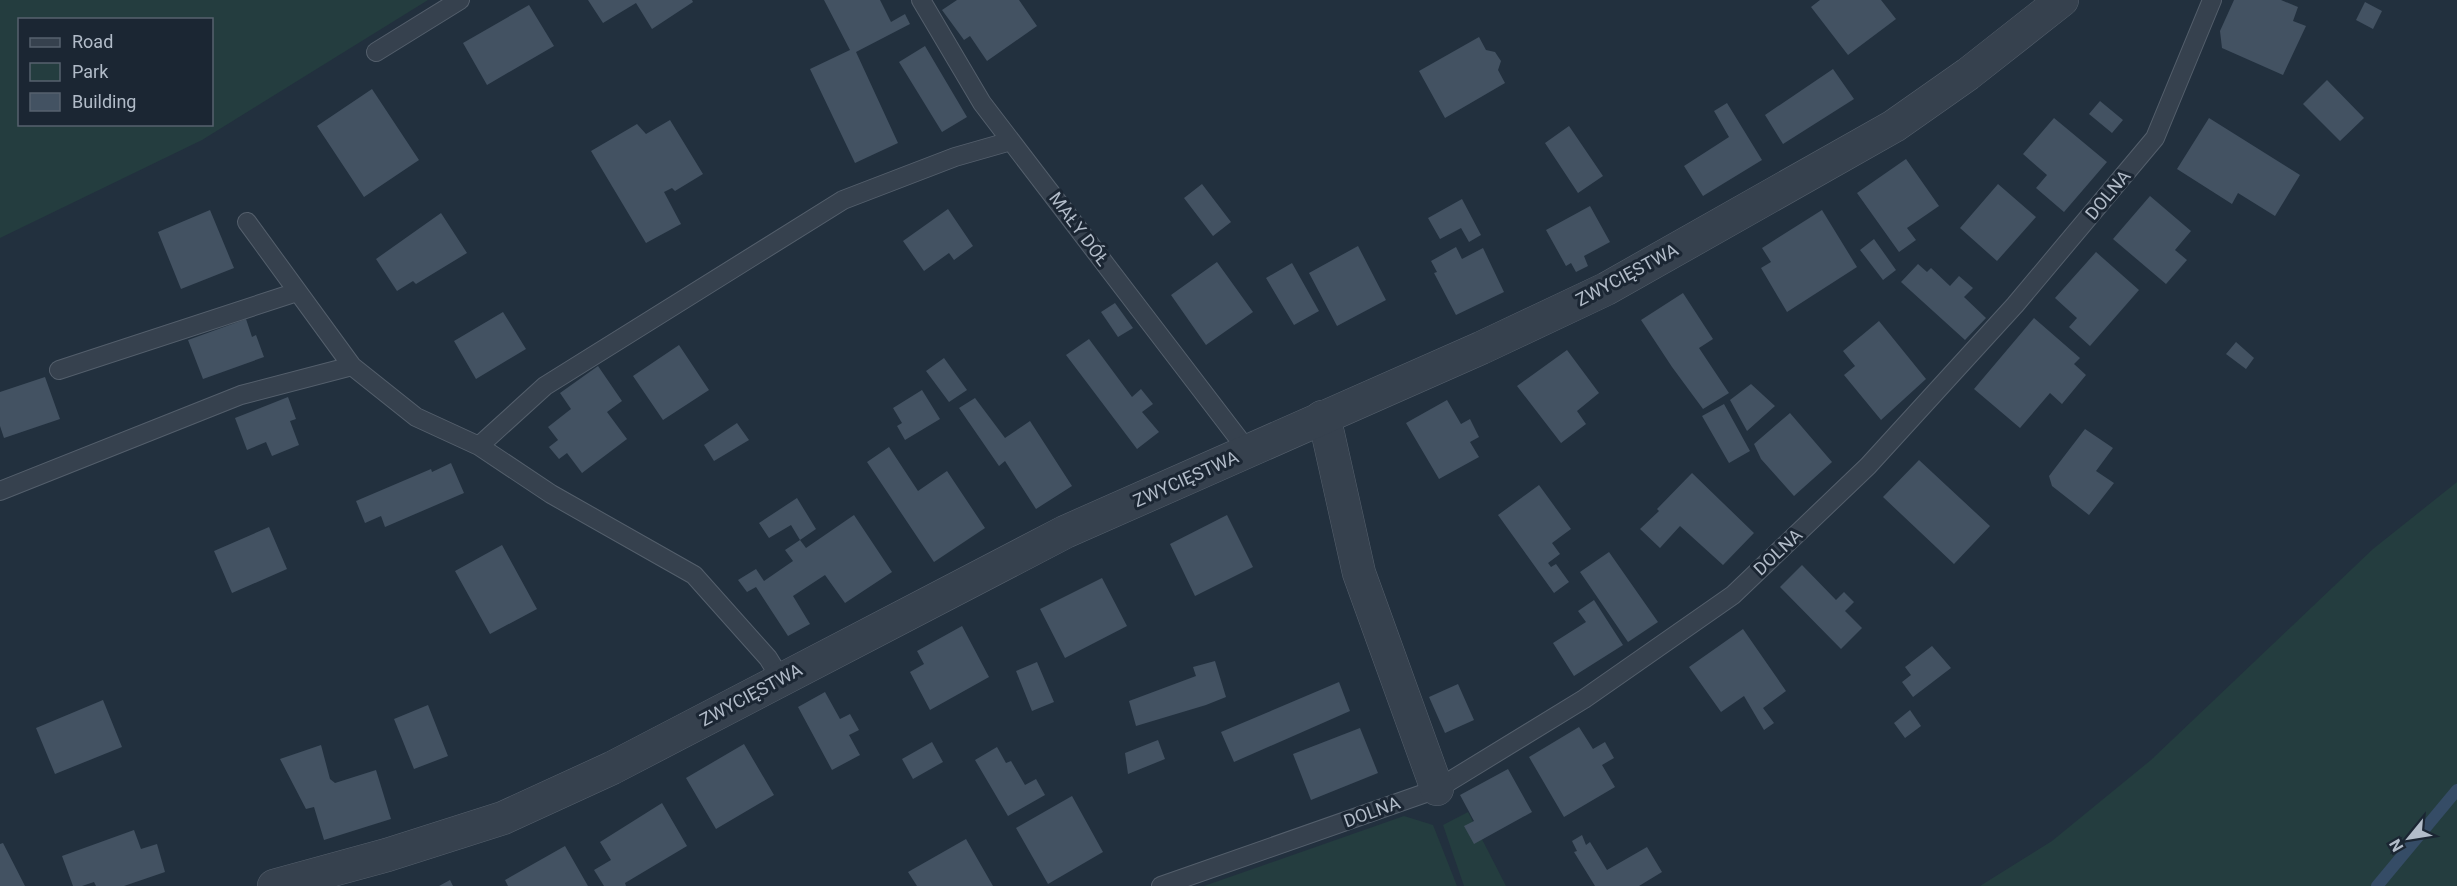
<svg xmlns="http://www.w3.org/2000/svg" width="2457" height="886" font-family="Roboto,sans-serif">
<style>
.green{fill:#243d3f;fill-rule:evenodd}
.lines{fill:none;stroke-linecap:round;stroke-linejoin:round}
.stream{stroke:#354c66;stroke-width:12}
.building{fill:#435262}
.service-casing{stroke:#545f6c;stroke-width:20}
.minor-casing{stroke:#545f6c;stroke-width:34}
.tertiary-casing{stroke:#545f6c;stroke-width:34}
.service{stroke:#36414e;stroke-width:18}
.minor{stroke:#36414e;stroke-width:33}
.tertiary{stroke:#36414e;stroke-width:33}
.labels{text-anchor:middle;stroke-width:6;stroke-linejoin:round;paint-order:stroke}
.street-label{font-size:18px;fill:#b2bcc9;stroke:#1b2633}
</style>
<rect width="100%" height="100%" fill="#22303e"/>
<path class="green" d="M0,0H428L202,140L0,238ZM20,20H212V124H20Z
M2457,482V886H1980L2052,841L2151,760L2373,549Z
M1468,812L1506,886H1464L1443,825Z
M1404,816L1433,825L1457,886H1204Z"/>
<g class="lines">
<path class="stream" d="M2377,886L2457,790"/>
</g>
<path class="building" d="M588,0H692L693,2L652,29L636,3L603,23Z
M824,0H880L891,22L905,14L910,24L856,52L898,143L855,163L810,69L850,50Z
M957,0H1019L1037,26L987,61L970,36L964,40L942,10Z
M1820,0H1881L1896,19L1848,55L1811,7Z
M2234,0H2281L2298,7L2293,21L2306,26L2283,75L2222,48L2220,31Z
M2365,2L2382,11L2373,29L2356,20Z
M529,5L554,46L487,85L463,43Z
M1479,37L1486,50L1495,52L1501,61L1498,70L1505,83L1445,118L1419,71Z
M925,46L967,117L942,132L899,62Z
M1833,69L1854,99L1783,144L1765,115Z
M2327,80L2364,118L2340,141L2303,104Z
M372,89L419,160L364,197L317,126Z
M2100,101L2123,120L2112,133L2089,114Z
M1727,103L1762,160L1703,196L1684,166L1729,137L1714,111Z
M2054,118L2107,162L2064,212L2036,188L2047,175L2023,154Z
M2209,118L2300,175L2275,216L2238,193L2232,204L2177,169Z
M670,120L703,174L675,191L672,188L664,192L681,224L646,243L591,151L637,124L646,134Z
M1569,126L1603,176L1578,193L1545,143Z
M1906,159L1939,206L1907,228L1916,240L1899,252L1857,193Z
M1202,184L1231,222L1213,236L1184,198Z
M1998,184L2036,217L1997,261L1960,228Z
M2150,196L2191,231L2175,250L2187,260L2166,284L2113,239Z
M1462,199L1481,235L1469,242L1461,228L1440,239L1428,218Z
M1590,206L1610,242L1584,256L1588,266L1576,272L1571,263L1566,266L1546,230Z
M948,209L973,246L954,260L949,253L924,271L903,241Z
M210,210L234,268L181,289L158,232Z
M1822,210L1857,267L1787,312L1761,268L1771,262L1762,248Z
M441,213L467,253L416,284L413,281L397,291L376,259Z
M1874,239L1896,270L1883,280L1860,250Z
M1358,246L1386,300L1337,326L1309,273Z
M1456,247L1462,259L1483,248L1504,292L1456,315L1434,273L1437,272L1431,261Z
M2096,252L2139,290L2090,346L2069,327L2077,318L2055,298Z
M1217,262L1253,312L1206,345L1171,295Z
M1292,263L1319,311L1294,325L1266,278Z
M1918,264L1927,272L1931,268L1950,286L1959,276L1973,288L1964,297L1986,318L1965,340L1901,282Z
M1683,293L1713,339L1699,348L1729,393L1703,409L1672,367L1641,320Z
M1115,303L1133,328L1118,337L1101,312Z
M503,312L526,349L476,379L454,341Z
M2034,318L2080,358L2074,364L2086,375L2062,404L2050,393L2020,428L1974,389Z
M246,319L252,337L256,335L264,357L203,379L188,340Z
M1879,321L1926,379L1881,420L1844,375L1855,366L1843,351Z
M1089,339L1132,397L1141,389L1153,404L1142,412L1159,432L1137,449L1066,355Z
M2236,342L2254,358L2246,369L2226,354Z
M679,345L709,390L663,420L633,376Z
M1567,350L1599,393L1577,411L1586,424L1561,443L1517,386Z
M944,358L967,390L949,402L926,371Z
M598,366L622,401L607,412L627,439L582,473L567,453L559,459L549,447L558,440L548,427L571,409L560,393Z
M45,377L60,419L4,438L0,426V392Z
M1751,384L1775,406L1747,431L1730,400Z
M922,390L940,419L905,440L897,426L902,423L893,408Z
M288,397L296,419L290,421L299,445L272,456L266,442L247,450L235,418Z
M975,398L1005,438L1030,421L1072,486L1036,509L1005,461L999,466L959,408Z
M1447,400L1461,424L1470,419L1479,437L1470,442L1479,457L1439,479L1406,423Z
M1724,404L1750,451L1729,463L1702,416Z
M1790,413L1832,462L1794,496L1761,459L1754,444Z
M737,423L749,440L714,461L704,445Z
M2085,429L2113,448L2096,471L2114,483L2089,515L2052,486L2049,476Z
M889,447L918,491L947,471L985,528L934,562L867,462Z
M1919,460L1990,526L1954,564L1883,497Z
M451,463L464,493L385,527L381,516L365,523L356,501L431,469L432,472Z
M1692,473L1754,533L1723,565L1680,526L1660,548L1640,529L1659,511L1657,509Z
M1539,485L1571,529L1552,543L1560,554L1548,563L1551,567L1556,564L1569,582L1554,593L1498,515Z
M797,498L816,529L800,540L806,548L854,515L892,572L845,603L825,575L793,596L810,624L788,636L756,587L747,592L738,580L756,569L764,581L793,561L785,550L800,540L791,525L769,538L759,523Z
M1227,515L1253,567L1195,596L1170,544Z
M269,527L287,569L232,593L214,551Z
M502,545L537,609L490,634L455,571Z
M1609,552L1658,622L1628,642L1580,572Z
M1802,565L1836,600L1844,592L1854,602L1845,611L1862,628L1841,649L1780,587Z
M1102,578L1127,626L1065,658L1040,609Z
M1594,600L1623,645L1574,676L1553,643L1586,622L1578,611Z
M962,626L989,677L930,710L910,672L924,664L917,651Z
M1743,629L1786,691L1763,708L1774,723L1764,730L1744,696L1721,712L1689,667Z
M1932,646L1951,668L1913,697L1902,682L1911,675L1905,667Z
M1215,661L1226,697L1206,705L1136,726L1129,701L1196,676L1193,667Z
M1037,662L1054,702L1032,711L1016,671Z
M1339,682L1350,711L1234,762L1221,732Z
M1458,684L1474,720L1445,733L1429,697Z
M825,692L840,719L850,714L859,730L849,735L860,755L832,770L798,707Z
M103,700L122,747L55,774L36,728Z
M428,705L448,756L414,769L394,719Z
M1910,710L1921,726L1905,738L1894,723Z
M1579,727L1593,749L1605,742L1614,758L1602,765L1615,787L1564,817L1529,757Z
M1360,728L1378,773L1311,800L1293,754Z
M1158,740L1165,759L1128,774L1125,753Z
M932,742L943,762L913,779L902,759Z
M744,744L774,795L716,829L686,778Z
M321,745L330,779L335,783L376,770L391,819L324,840L314,807L306,809L280,759Z
M997,747L1006,763L1011,761L1025,785L1036,779L1045,795L1008,816L975,760Z
M1508,769L1532,812L1474,844L1464,826L1474,821L1460,795Z
M1072,796L1103,852L1048,884L1016,828Z
M662,803L687,846L625,883L626,886H604L594,870L611,860L600,842Z
M134,830L141,849L157,844L165,872L124,886H96L94,882L82,886H73L62,856Z
M1582,835L1586,845L1590,842L1607,870L1647,847L1662,872L1639,886H1595L1574,852L1577,851L1572,841Z
M966,839L993,886H917L908,872Z
M3,843L25,886H0V844Z
M565,846L588,886H508L505,880Z
M450,880L453,886H439Z"/>
<g class="lines">
<defs>
<path id="service" d="M921,0L982,103L1248,451
M376,52L460,0
M247,222L352,366L416,417L479,446L551,494L694,575L768,658L781,679
M59,370L297,292
M479,446L545,386L843,200L955,157L1011,141
M0,491L241,395L352,366
M1161,886L1437,789L1584,699L1733,595L1868,466L2015,305L2155,138L2212,0"/>
<path id="minor" d="M1322,417L1328,434L1359,573L1437,789"/>
<path id="tertiary" d="M274,886L387,855L503,818L612,768L1065,532L1481,348L1606,289L1894,126L1968,74L2062,0"/>
</defs>
<use href="#service" class="service-casing"/>
<use href="#minor" class="minor-casing"/>
<use href="#tertiary" class="tertiary-casing"/>
<use href="#service" class="service"/>
<use href="#minor" class="minor"/>
<use href="#tertiary" class="tertiary"/>
</g>
<g class="labels">
<g class="street-label">
<text transform="translate(2108 195) rotate(-50)" y="6">DOLNA</text>
<text transform="translate(1079 229) rotate(53)" y="6">MAŁY DÓŁ</text>
<text transform="translate(1627 275) rotate(-28)" y="6">ZWYCIĘSTWA</text>
<text transform="translate(1186 479) rotate(-24)" y="6">ZWYCIĘSTWA</text>
<text transform="translate(1778 552) rotate(-43)" y="6">DOLNA</text>
<text transform="translate(751 695) rotate(-28)" y="6">ZWYCIĘSTWA</text>
<text transform="translate(1372 812) rotate(-20)" y="6">DOLNA</text>
</g>
</g>
<rect x="18" y="18" width="195" height="108" fill="#1b2633" stroke="#57626f" stroke-width="1.5"/>
<rect x="30" y="38" width="30" height="9" fill="#36414e" stroke="#57626f" stroke-width="1.5"/>
<text x="72" y="48" font-size="18" fill="#b2bcc9">Road</text>
<rect x="30" y="63" width="30" height="18" fill="#243d3f" stroke="#57626f" stroke-width="1.5"/>
<text x="72" y="78" font-size="18" fill="#b2bcc9">Park</text>
<rect x="30" y="93" width="30" height="18" fill="#435262" stroke="#57626f" stroke-width="1.5"/>
<text x="72" y="108" font-size="18" fill="#b2bcc9">Building</text>
<g transform="translate(2409 838) rotate(240)" stroke="#1b2633" stroke-width="4.5" paint-order="stroke">
<path d="M0-4.5L10 22L0 15L-10 22Z" fill="#b2bcc9"/>
<text y="-9" font-size="16" font-weight="bold" text-anchor="middle" fill="#b2bcc9">N</text>
</g>
</svg>
